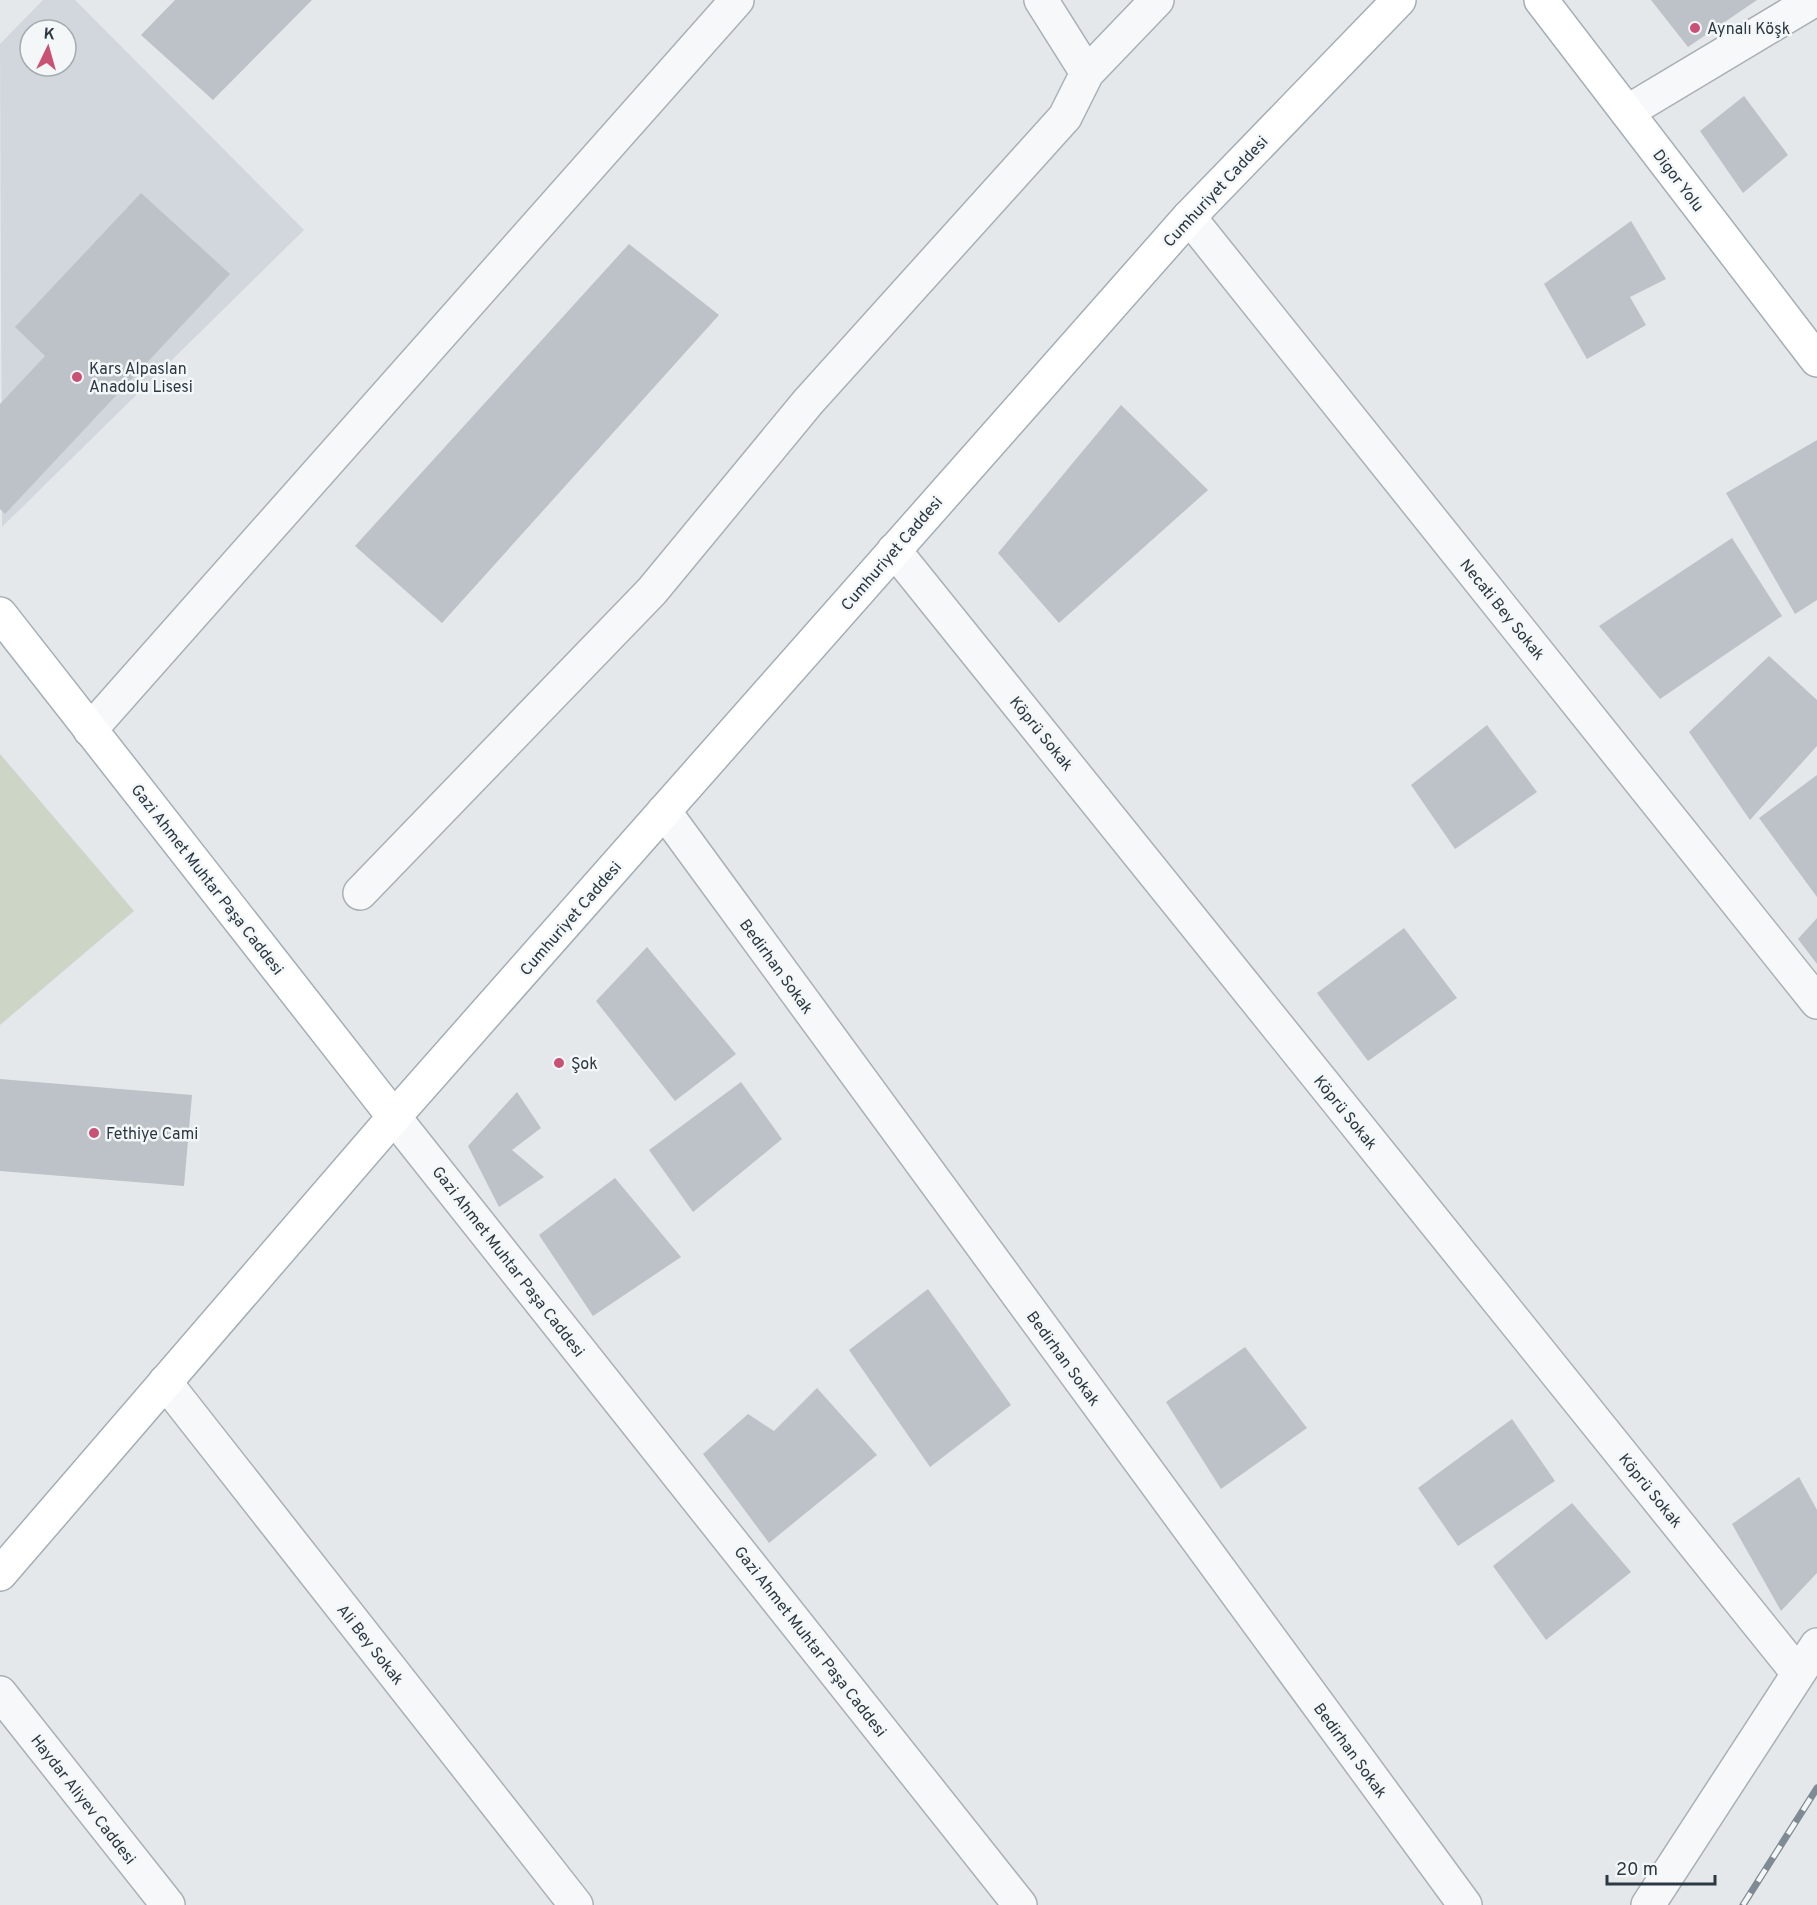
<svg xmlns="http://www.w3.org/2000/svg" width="1817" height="1905" font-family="Overpass,sans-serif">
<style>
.built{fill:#d2d7dd;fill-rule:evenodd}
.green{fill:#ccd5c6}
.building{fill:#bcc2c8}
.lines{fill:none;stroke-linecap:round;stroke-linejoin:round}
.minor-casing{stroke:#a9b0b5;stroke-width:36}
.major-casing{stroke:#a4aeb6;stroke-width:36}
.minor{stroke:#f7f8fa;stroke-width:33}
.major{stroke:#fff;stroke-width:33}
.rail-casing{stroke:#7e8a94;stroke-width:7}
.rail{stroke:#f4f7f8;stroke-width:4.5;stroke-dasharray:14;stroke-linecap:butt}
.poi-dot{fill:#c85174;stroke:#f4f7f8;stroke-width:2}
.labels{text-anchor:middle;stroke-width:5;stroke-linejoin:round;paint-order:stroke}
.poi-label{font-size:16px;fill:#2c3843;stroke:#f4f7f8;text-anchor:start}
.street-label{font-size:16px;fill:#2c3843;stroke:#f4f7f8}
</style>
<rect width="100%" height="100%" fill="#e4e8eb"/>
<path class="built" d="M43,0H75L304,230L2,527L0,44ZM30,30H66V66H30Z"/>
<path class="green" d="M0,754L134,911L0,1025Z"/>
<path class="building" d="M175,0H312L213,100L141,35Z
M1651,0H1757L1688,47Z
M1744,96L1788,155L1743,193L1700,131Z
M141,193L230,274L5,514L0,509V404L45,356L15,327Z
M1631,221L1666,279L1630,297L1646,325L1587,359L1544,284Z
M629,244L719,315L442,623L355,546Z
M1121,405L1208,490L1059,623L998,553Z
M1817,440V600L1795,614L1726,493Z
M1732,538L1782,616L1660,699L1599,626Z
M1769,656L1817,700V746L1750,820L1689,732Z
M1487,725L1537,792L1455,849L1411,785Z
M1817,775V897L1759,818Z
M1817,918V964L1798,939Z
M1404,928L1457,998L1368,1061L1317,993Z
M647,947L736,1054L675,1101L596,1001Z
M0,1079L192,1095L184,1186L0,1171Z
M741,1082L782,1139L693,1212L649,1150Z
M517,1092L541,1128L512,1150L544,1177L499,1207L468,1146Z
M615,1178L681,1257L593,1316L539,1235Z
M928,1289L1011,1405L930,1467L849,1350Z
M1245,1347L1307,1428L1221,1489L1166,1402Z
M817,1388L877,1455L769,1543L703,1454L748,1414L774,1431Z
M1512,1419L1555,1481L1458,1546L1418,1488Z
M1799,1477L1817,1510V1573L1781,1611L1732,1524Z
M1572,1503L1631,1572L1546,1640L1493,1566Z"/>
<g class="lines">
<defs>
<path id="minor" d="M1041,0L1087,73
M1627,112L1814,0
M1189,217L1817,1002
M894,550L1798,1673
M90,730L737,0
M664,811L1465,1905
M360,893L652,591L808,402L1065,117L1087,73L1157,0
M394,1117L1020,1905
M165,1382L576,1905
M0,1693L168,1905
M1648,1905L1817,1645"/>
<path id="major" d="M1541,0L1817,360
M0,614L394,1117
M0,1574L394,1117L1189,217L1399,0"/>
</defs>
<use href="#minor" class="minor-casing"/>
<use href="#major" class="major-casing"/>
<use href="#minor" class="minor"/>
<use href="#major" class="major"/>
<defs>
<path id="rail" d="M1743,1905L1817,1788"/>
</defs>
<use href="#rail" class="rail-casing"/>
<use href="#rail" class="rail"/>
</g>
<g class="poi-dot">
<circle cx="1695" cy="28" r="6"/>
<circle cx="77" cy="377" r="6"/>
<circle cx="559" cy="1063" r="6"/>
<circle cx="94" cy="1133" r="6"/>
</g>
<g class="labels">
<g class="poi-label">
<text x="1707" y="34">Aynalı Köşk</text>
<text x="89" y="374">Kars Alpaslan<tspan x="89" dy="18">Anadolu Lisesi</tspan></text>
<text x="571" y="1069">Şok</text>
<text x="106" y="1139">Fethiye Cami</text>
</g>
<g class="street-label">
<text transform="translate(1679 180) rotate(53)" y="6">Digor Yolu</text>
<text transform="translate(1215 191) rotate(-47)" y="6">Cumhuriyet Caddesi</text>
<text transform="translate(891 553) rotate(-49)" y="6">Cumhuriyet Caddesi</text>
<text transform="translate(1503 609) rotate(51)" y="6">Necati Bey Sokak</text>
<text transform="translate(1042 733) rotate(51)" y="6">Köprü Sokak</text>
<text transform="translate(208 879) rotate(52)" y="6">Gazi Ahmet Muhtar Paşa Caddesi</text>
<text transform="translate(570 918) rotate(-49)" y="6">Cumhuriyet Caddesi</text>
<text transform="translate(777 966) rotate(54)" y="6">Bedirhan Sokak</text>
<text transform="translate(1346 1112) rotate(51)" y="6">Köprü Sokak</text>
<text transform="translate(509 1261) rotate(52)" y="6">Gazi Ahmet Muhtar Paşa Caddesi</text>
<text transform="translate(1064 1358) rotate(54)" y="6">Bedirhan Sokak</text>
<text transform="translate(1651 1490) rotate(51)" y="6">Köprü Sokak</text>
<text transform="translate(811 1641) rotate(52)" y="6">Gazi Ahmet Muhtar Paşa Caddesi</text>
<text transform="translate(371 1644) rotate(52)" y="6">Ali Bey Sokak</text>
<text transform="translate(1351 1750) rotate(54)" y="6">Bedirhan Sokak</text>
<text transform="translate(84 1799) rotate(52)" y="6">Haydar Aliyev Caddesi</text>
</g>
</g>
<g transform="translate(48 48) rotate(5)"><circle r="28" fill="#f4f7f8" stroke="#a4abb0" stroke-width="1.5"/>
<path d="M0-4.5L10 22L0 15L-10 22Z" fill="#c85174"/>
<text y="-9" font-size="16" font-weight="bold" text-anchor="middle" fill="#2c3843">K</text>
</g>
<path d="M1607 1875v9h108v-9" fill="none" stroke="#2c3843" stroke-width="3"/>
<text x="1616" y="1875" font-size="18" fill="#2c3843" stroke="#f4f7f8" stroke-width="4.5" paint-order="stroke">20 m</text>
</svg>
